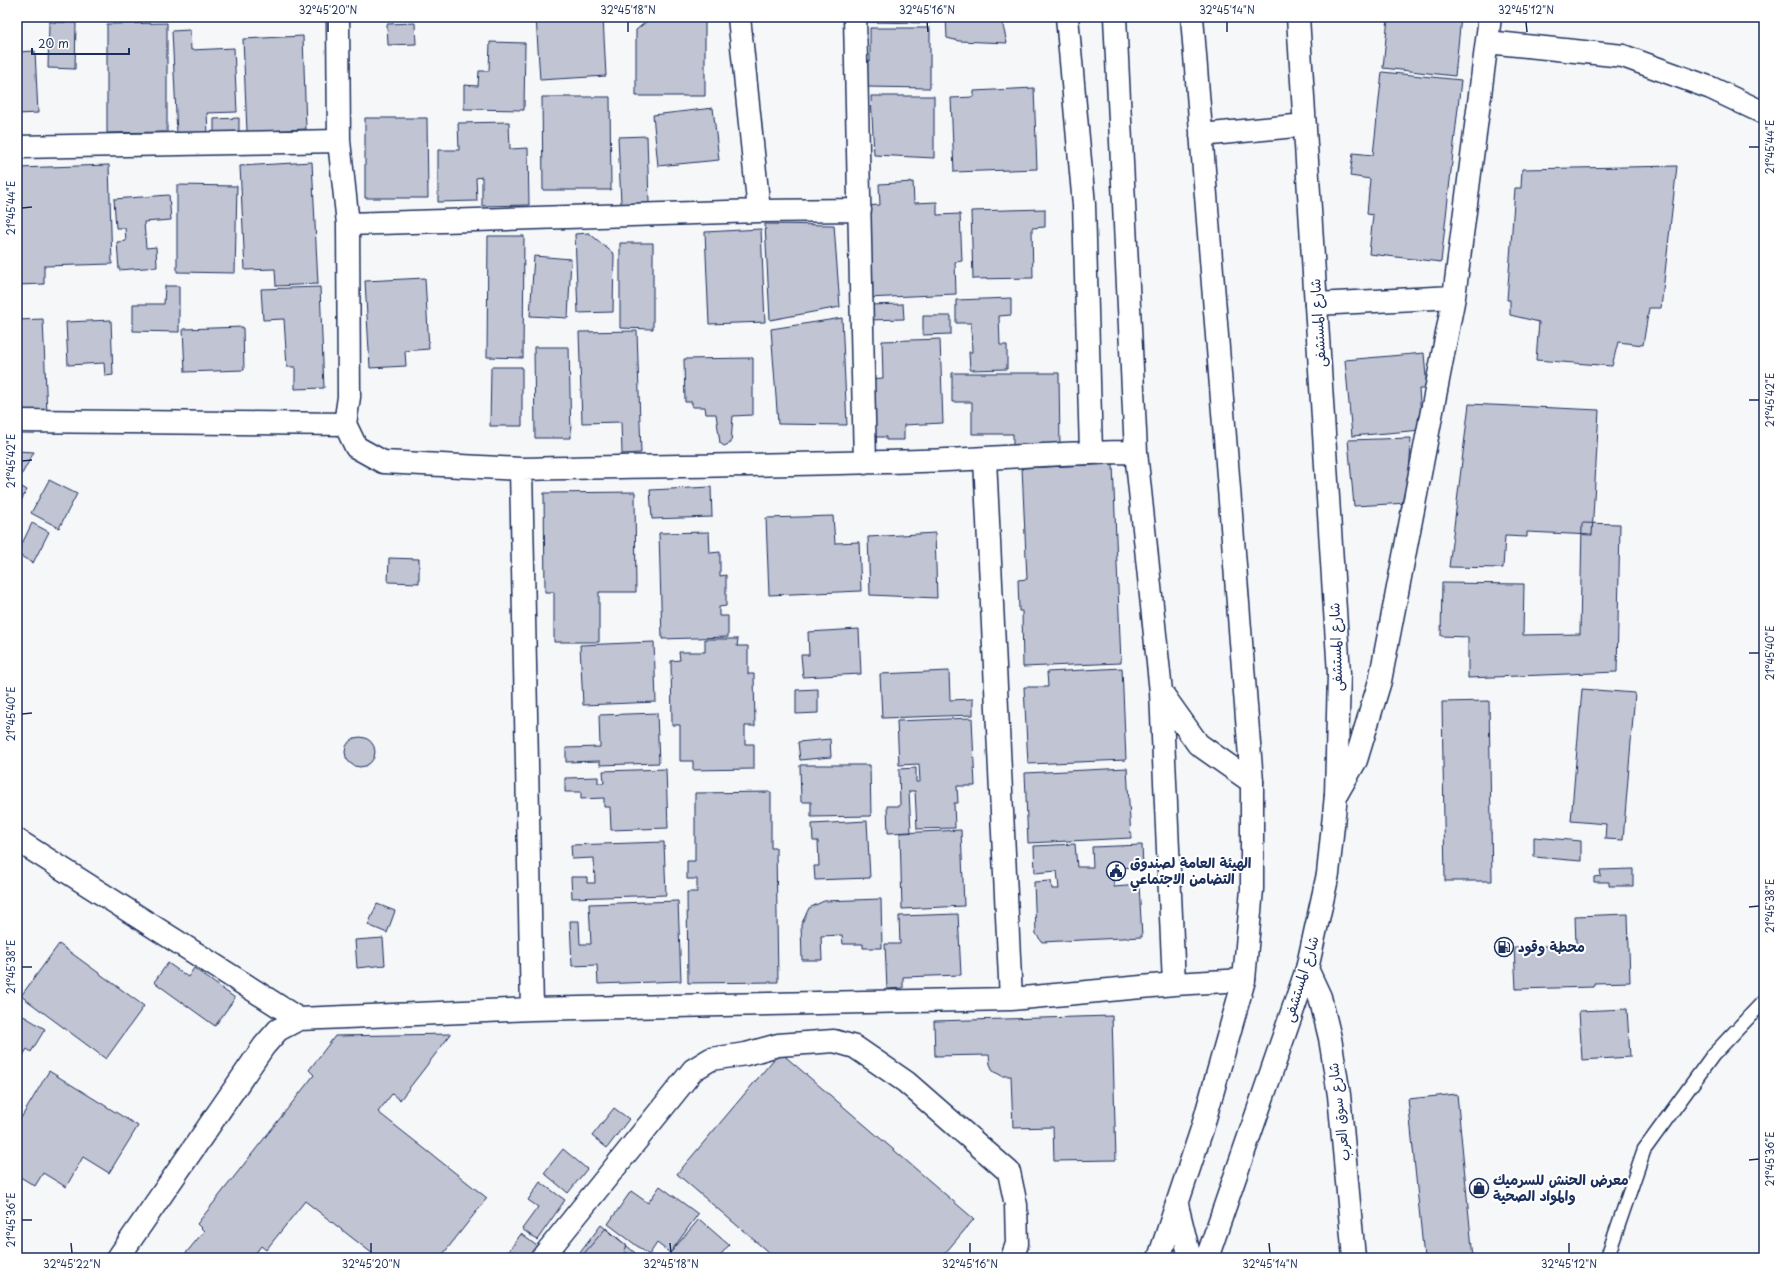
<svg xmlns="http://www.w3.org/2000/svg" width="1781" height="1275" font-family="'Playpen Sans','Playpen Sans Arabic',sans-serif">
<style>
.building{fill:#c0c4d3;stroke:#1b2f5e}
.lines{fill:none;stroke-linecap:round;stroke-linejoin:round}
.lane-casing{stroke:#1b2f5e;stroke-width:16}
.street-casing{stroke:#1b2f5e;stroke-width:25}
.secondary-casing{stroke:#1b2f5e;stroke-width:25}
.primary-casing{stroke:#1b2f5e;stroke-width:25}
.lane{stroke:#fff;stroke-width:13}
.street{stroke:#fff;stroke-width:22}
.secondary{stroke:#fff;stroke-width:22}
.primary{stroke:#fff;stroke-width:22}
.ticks{fill:none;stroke:#1b2f5e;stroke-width:1.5}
.labels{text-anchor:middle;stroke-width:4;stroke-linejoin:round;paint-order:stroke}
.street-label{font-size:14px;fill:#1b2f5e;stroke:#fff}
.poi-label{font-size:14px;font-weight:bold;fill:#1b2f5e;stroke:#fff;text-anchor:start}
.neatline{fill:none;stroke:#1b2f5e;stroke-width:1.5}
.ticks-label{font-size:10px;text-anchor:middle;fill:#1b2f5e}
</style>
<rect width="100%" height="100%" fill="#f6f7f9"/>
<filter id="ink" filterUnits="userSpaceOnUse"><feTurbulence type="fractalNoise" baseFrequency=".025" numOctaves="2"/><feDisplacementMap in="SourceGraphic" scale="8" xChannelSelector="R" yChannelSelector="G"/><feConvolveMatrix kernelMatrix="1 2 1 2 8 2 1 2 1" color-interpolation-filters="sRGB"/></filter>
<g filter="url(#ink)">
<path class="building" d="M536,17H603L606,76L540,80Z
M652,17H705V96H636V30Z
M865,17H930V23L866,22Z
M946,17H1001L1007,43L959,41L947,38Z
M1388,17H1461L1455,76L1383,68Z
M49,22L76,23L75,69L48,68Z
M167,23V132L107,133V24Z
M415,23L416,44L388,45L387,24Z
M870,28H930V88L866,87V61L870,60Z
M190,30L191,50L234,48L237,112L207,113L208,134L177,135L172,31Z
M303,36L306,129L247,132L243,39Z
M490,42L525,43L524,110L464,109V85L478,86L479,71H489Z
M35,51L38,113L17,114V52Z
M1382,72L1461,80L1441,262L1369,254L1373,215L1367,214L1370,179L1350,176L1353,153L1373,155Z
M1034,88L1037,169L954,172L951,98L974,97V91Z
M871,96H934V158L874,155Z
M542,97H610L611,190H543Z
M713,108L719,160L658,166L653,115Z
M239,118V137H214V119Z
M365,118H427L428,198H365Z
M509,122L510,149L528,148L529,205L482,206V177L476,178L477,201L438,202V150H459L458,123Z
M647,136L649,203L621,204L618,137Z
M312,162L318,284L276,286L275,269L245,270L240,166Z
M109,165L112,264L44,266V284L17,285V168Z
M1677,166L1661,308H1649L1643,345L1618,342L1612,366L1536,360L1539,322L1510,315V300H1507L1515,188H1521L1522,169Z
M913,182L914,203L937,202V215L960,214L962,261L955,262L956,294L867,298L863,206L880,205L879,184Z
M177,185L237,186L235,273L177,272Z
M169,195L171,220L144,222L146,248L156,247L157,267L119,270L117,242L126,241L125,228H116L114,199Z
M1045,209V227L1032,228L1033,278L973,279L971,211Z
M765,224L834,225L840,307L770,320Z
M761,229L765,322L709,324L705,232Z
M589,233L614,254L613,312L578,313L575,234Z
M488,236H524L523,358L487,357Z
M620,243H653V329L620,328Z
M534,256L571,259L568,318L530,316Z
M425,278L429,349L405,351L406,366L370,368L365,281Z
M165,286H179V332L133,331V304H164Z
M320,287L324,388L295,389V367H287L284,319L263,320L261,289Z
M1011,298V315L999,316L1000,345H1007V369L970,370L969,352H972L971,323H956V300Z
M903,304L904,319L869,320L868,305Z
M923,316H951V334L923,335Z
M842,318L847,425L778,424L771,329Z
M43,319L47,414L17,415V320Z
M111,320L113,375L105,376L104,363L68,365L66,322Z
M243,327L244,370L185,372L183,329Z
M637,331L641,453L622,454L621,422L582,423L579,332Z
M940,339L943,423L904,425V440H886V437H870L869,379L883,378L882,341Z
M534,347H569L571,438H535Z
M1424,353L1427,389H1419L1422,430L1352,436L1345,360Z
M753,358V415L733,416L731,443L724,446L720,443L716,414H706L705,407H692V402H685L684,359Z
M491,367H522V426H490Z
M952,373H1059L1060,449H1013V434H972V402H952Z
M1469,404L1599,410L1592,535L1527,532V537L1505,536L1503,568L1449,567Z
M1411,438L1408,503L1354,506L1348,440Z
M17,451L34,452L17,483Z
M1113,464L1121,663L1023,667L1022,611H1019L1018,580L1027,579L1022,468Z
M49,480L77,494L59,528L31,513Z
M17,484L27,490L17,508Z
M711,487L712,517L652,519L650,490Z
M635,492L636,592H599V642H554V592H545L544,493Z
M833,516L835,543L859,542L861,591L769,595L766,518Z
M32,523L49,532L33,563L17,554Z
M1582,523L1620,524L1617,672L1468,678V637L1441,636L1442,583L1524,584L1523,635L1580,634Z
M709,532L710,553L720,552V576L726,575V606L719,607V616H728V637L662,639L659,533Z
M935,533L937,598L870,595L868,537Z
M389,558L419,559V583L388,582Z
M859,629L861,674L803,677L801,655H809L808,632Z
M705,639H738L737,646H748V674H754L755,726H745V744H754V769L693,770V761H680V725H672L671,661L680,660L679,652H705Z
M654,642L656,702L583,705L580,645Z
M1122,668L1126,760L1028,764L1024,687H1048L1047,672Z
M949,671L950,700L973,699V715L882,718L880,674Z
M818,689V713L796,714V690Z
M1582,689L1635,693L1623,840L1605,839L1606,824L1571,821Z
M1489,701L1492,881H1445L1442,702Z
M657,713L659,763L600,765V761L566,762V748L600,747L599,715Z
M972,718L975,786H957L958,803H954L955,828L917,829L915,791H909L911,832L888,833L887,806H900L899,769L916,768V782H920L919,764L899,765L897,721Z
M345 752a15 15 0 1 1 30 0a15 15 0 1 1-30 0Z
M830,739L831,757L800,760L798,742Z
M800,765H870L871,816L811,817V802H801Z
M1127,768L1131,838L1028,843L1025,773Z
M666,769L668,828L611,830L610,807H604V798L581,799V792H565V778L598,777V783H604L603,771Z
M771,792V848H776L778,982L688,983L687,892H697V879H687V861H695V793Z
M867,821L870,878L815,880L814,866H819L818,841H813L812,824Z
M961,830L964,906L902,909L900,833Z
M1534,837L1581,841V861L1534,857Z
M664,842L666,895L572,898L571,877H587V883H595L594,858L572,859L571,845Z
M1075,844L1077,867H1093L1092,847L1142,845L1143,867L1113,868L1114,887L1139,885L1142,937L1042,942L1036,934L1034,882L1051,881L1052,889H1059L1057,871L1035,873L1034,846Z
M1633,869V886H1609V882H1594V877L1601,876L1600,870Z
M881,899L882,948H863V944H843L842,935L821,936L822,960H802L801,925L809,908L824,901Z
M678,901L681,981L598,984L597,965L572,966L570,921H579L580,944H591L589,904Z
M377,904L395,911L387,933L368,925Z
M958,914L961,975L903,977V988L887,989L885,944H900L899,916Z
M1628,914L1630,982L1594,983V987L1516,989L1514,947L1576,945L1575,916Z
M383,938L385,965L357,968L355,940Z
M59,944L144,1006L106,1059L21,996Z
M168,963L188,977L194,968L235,998L215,1026L154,982Z
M1627,1009L1630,1057L1582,1060L1579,1011Z
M17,1012L45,1029L31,1052L27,1049L17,1065Z
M1112,1016L1116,1160L1054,1161L1053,1127L1013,1128L1011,1076H1002L993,1071L990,1064L989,1055L935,1056L934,1021Z
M451,1034L400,1100L392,1094L378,1112L487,1198L440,1258H378L305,1201L266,1250L261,1246L252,1258H182L204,1231L197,1224L314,1075L309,1070L335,1036Z
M780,1052L974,1219L941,1258H775L677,1174Z
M49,1071L138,1126L109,1173L83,1157L66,1187L43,1173L35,1186L17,1175V1115L21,1118Z
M1457,1094L1473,1258H1424L1408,1099Z
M614,1108L629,1119L607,1148L592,1136Z
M563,1149L587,1169L568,1193L544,1173Z
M540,1182L565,1200L537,1240L522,1229L538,1207L528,1200Z
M660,1186L698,1214L670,1253L657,1243L649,1255L608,1224L631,1191L648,1203Z
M699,1219L729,1245L718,1258H666Z
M601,1225L627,1246L624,1251L633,1258H576Z
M606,1228L641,1258H580Z
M521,1234L537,1246L529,1258H510L506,1255Z"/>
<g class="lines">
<defs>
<path id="lane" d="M1607,1258L1644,1150L1713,1055L1764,1001"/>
<path id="street" d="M338,17L339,141L348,224L349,397L345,424
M739,17L759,211L860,210
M855,17L865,463
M1067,17L1084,205L1091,452
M1115,17L1136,452L1161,692L1174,984
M1487,42L1623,56L1711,88L1764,113
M17,147L339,141
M348,224L759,211
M1316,304L1454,297
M17,421L345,424L356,447L383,462L521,469
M985,459L1011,999
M1161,692L1198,744L1252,782
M1336,795L1356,760L1380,681L1454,297L1490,17
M17,840L299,1019
M532,1009L1011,999L1174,984L1244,980
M118,1258L264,1046L278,1030L299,1019L532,1009L521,469C654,466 787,465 920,461C992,459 1063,452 1136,452
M542,1258L693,1070L711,1059L746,1054L778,1045L834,1041L855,1047L906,1082L1009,1172L1016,1205L1017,1244L1012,1258"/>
<path id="secondary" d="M1307,969L1320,997L1330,1038L1339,1095L1354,1258
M1177,1205L1190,1258"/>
<path id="primary" d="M1201,135L1305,125
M1159,1258L1202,1129L1244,980L1252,889V782L1192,17
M1207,1258L1307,969L1328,874L1336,795L1339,674L1298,17"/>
</defs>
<use href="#lane" class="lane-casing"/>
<use href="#street" class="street-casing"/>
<use href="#secondary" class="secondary-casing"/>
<use href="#primary" class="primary-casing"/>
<use href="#lane" class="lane"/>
<use href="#street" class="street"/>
<use href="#secondary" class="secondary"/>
<use href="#primary" class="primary"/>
</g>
</g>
<path class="ticks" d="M328,22V32M628,22V32M927,22L928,32M1227,22V32M1526,22L1527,32M1749,147H1759M22,208L32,207M1749,400H1759M22,461L32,460M1749,653H1759M22,714L32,713M1749,907L1759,906M22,967H32M1749,1160L1759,1159M22,1220H32M71,1243L72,1253M371,1243V1253M670,1243L671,1253M970,1243V1253M1269,1243L1270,1253M1569,1243V1253"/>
<defs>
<symbol id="civic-ring" viewBox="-11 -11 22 22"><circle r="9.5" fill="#fff" stroke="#1b2f5e" stroke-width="1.5"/><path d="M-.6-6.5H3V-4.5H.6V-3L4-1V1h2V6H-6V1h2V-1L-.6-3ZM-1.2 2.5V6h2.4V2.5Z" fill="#1b2f5e"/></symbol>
<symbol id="fuel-ring" viewBox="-11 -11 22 22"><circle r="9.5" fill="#fff" stroke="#1b2f5e" stroke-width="1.5"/><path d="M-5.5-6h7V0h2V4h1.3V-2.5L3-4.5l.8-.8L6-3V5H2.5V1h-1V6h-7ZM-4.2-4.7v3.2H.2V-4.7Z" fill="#1b2f5e"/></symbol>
<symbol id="shop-ring" viewBox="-11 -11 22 22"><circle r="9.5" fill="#fff" stroke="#1b2f5e" stroke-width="1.5"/><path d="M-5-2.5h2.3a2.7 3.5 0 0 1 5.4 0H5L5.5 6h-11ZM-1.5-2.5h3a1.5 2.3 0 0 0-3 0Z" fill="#1b2f5e"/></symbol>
</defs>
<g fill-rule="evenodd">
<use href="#civic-ring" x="1105" y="860" width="22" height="22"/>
<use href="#fuel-ring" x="1493" y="936" width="22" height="22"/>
<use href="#shop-ring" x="1468" y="1177" width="22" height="22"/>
</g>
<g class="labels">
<g class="street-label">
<text transform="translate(1318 323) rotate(-94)" y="5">شارع المستشفى</text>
<text transform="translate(1336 647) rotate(-92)" y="5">شارع المستشفى</text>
<text transform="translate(1301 979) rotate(-73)" y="5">شارع المستشفى</text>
<text transform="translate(1339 1112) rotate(-97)" y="5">شارع سوق العرب</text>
</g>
<g class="poi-label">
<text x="1130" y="868">الهيئة العامة لصندوق<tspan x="1130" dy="16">التضامن الاجتماعي</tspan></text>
<text x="1518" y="952">محطة وقود</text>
<text x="1493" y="1185">معرض الحنش للسرميك<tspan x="1493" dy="16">والمواد الصحية</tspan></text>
</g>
</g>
<rect width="1781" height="1275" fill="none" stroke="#fff" stroke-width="44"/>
<path d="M32 48v6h97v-6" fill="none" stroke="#1b2f5e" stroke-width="2"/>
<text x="38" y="48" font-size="12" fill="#1b2f5e" stroke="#ffffff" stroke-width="3" paint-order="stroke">20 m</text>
<rect x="22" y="22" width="1737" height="1231" class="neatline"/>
<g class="ticks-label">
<text x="328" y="14">32°45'20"N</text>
<text x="628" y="14">32°45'18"N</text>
<text x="927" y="14">32°45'16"N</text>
<text x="1227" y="14">32°45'14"N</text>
<text x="1526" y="14">32°45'12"N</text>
<text transform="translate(1770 147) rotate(-90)" y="4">21°45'44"E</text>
<text transform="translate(11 208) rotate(-90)" y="4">21°45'44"E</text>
<text transform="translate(1770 400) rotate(-90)" y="4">21°45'42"E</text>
<text transform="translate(11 461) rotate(-90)" y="4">21°45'42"E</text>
<text transform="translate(1770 653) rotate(-90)" y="4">21°45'40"E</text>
<text transform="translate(11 714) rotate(-90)" y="4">21°45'40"E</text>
<text transform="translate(1770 906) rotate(-90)" y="4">21°45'38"E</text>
<text transform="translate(11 967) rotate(-90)" y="4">21°45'38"E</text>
<text transform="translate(1770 1159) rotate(-90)" y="4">21°45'36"E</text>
<text transform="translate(11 1220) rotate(-90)" y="4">21°45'36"E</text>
<text x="72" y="1268">32°45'22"N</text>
<text x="371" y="1268">32°45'20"N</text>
<text x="671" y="1268">32°45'18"N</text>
<text x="970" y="1268">32°45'16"N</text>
<text x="1270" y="1268">32°45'14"N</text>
<text x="1569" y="1268">32°45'12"N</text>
</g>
</svg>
